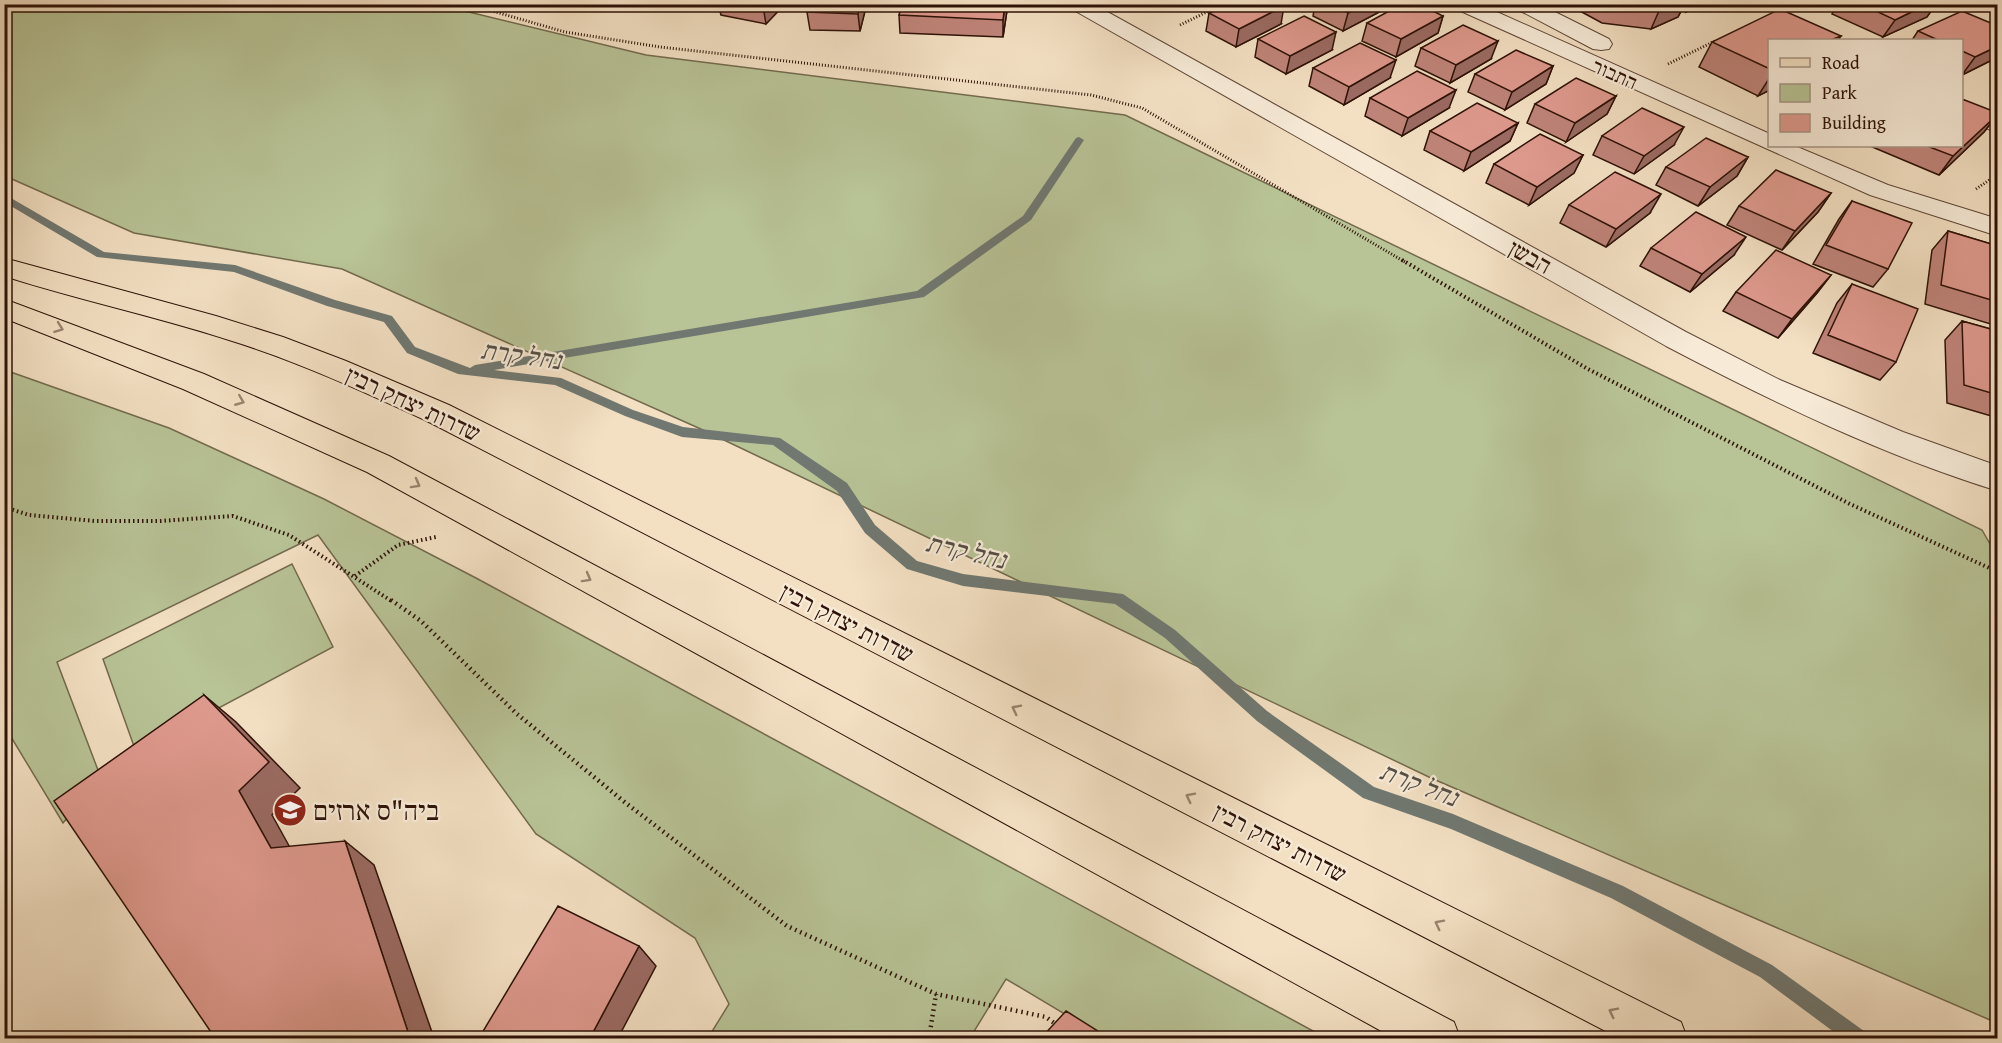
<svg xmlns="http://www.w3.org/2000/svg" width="2002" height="1043" font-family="'Gentium Book Plus','Frank Ruhl Libre',serif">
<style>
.green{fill:#b8c396;stroke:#736a4e;stroke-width:1.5}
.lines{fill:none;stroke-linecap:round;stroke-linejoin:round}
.stream{fill:#707871;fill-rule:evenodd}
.minor-casing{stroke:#5f4636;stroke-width:2}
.major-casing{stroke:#2e1207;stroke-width:2}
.path-far2{stroke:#2e1207;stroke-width:3;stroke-dasharray:1 2;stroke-linecap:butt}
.path-far1{stroke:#2e1207;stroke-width:4;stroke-dasharray:1.5 3;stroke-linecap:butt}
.path{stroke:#2e1207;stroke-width:4.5;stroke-dasharray:1.5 4;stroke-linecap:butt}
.minor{fill:#f7ebd8;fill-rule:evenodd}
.major{fill:#f3e0c3;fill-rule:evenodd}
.wall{fill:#bf8479;stroke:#2e1207;stroke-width:1.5}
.shaded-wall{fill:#9b6b63;stroke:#2e1207;stroke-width:1.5}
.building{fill:#de998d;stroke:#2e1207;stroke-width:1.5}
.oneway{stroke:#9a836e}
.labels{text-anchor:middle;stroke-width:4.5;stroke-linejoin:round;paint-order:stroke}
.far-street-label{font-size:20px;fill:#2e1207;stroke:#f7ebd8}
.street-label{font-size:24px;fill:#2e1207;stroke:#f7ebd8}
.water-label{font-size:26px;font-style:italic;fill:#544e45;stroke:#f7ebd8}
.near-poi-label{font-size:28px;fill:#2e1207;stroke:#f7ebd8;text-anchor:start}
</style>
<rect width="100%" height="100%" fill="#f3e0c3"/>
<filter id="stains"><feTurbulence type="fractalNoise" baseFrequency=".00333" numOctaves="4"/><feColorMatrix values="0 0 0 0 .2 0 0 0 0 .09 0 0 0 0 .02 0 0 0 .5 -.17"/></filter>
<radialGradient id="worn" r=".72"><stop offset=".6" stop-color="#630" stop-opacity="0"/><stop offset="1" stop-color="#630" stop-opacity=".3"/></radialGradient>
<path class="green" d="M5,4L440,5L646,55L1125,115L1982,530L1998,558L1997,1023L1431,778L703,430L342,269L134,233L5,176Z
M5,370L169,428L324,499L476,578L1326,1038H1105L1006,979L970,1038H708L729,1004L695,938L536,834L318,535L57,662L101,778L63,823L5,727Z
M292,564L333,647L136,752L103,659Z"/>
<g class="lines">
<path class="stream" d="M1079,137L1084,140L1031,220L924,297L494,370L561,378L633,410L683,427L780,438L847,483L875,525L917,561L963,574L1123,594L1175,630L1267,711L1374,787L1453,814L1623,886L1772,965L1864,1031L1866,1038H1842L1760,977L1611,898L1451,829L1363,798L1257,721L1165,638L1115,604L963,586L907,569L865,533L837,491L773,445L682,437L625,416L555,385L458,374L407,353L384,322L327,306L234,272L97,257L4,202V194L104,252L235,265L335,300L392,316L415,347L470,368L475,365L917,291L1023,216L1076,138Z"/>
<defs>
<path id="minor" d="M1067,4H1093L1686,332L1780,380L1903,432L1998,466V491C1882,455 1773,402 1666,346L1070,8Z
M1451,4H1479L1770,134V146H1795L1888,185L1998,219V236L1870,195L1454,8Z
M1512,4H1539L1609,39L1612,44L1609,49L1601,50L1593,49L1515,8Z
M1962,103L1998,117V133L1962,118Z"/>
<path id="major" d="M4,258L216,316L283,337L346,361L449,405L1681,1022L1687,1038H1619L427,421C362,391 297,361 229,340C155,316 79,300 4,276Z
M4,299L204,374L389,456L1454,1022L1460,1038H1394L367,472L183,389L4,318Z"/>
</defs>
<use href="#minor" class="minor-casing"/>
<use href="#major" class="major-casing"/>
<path class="path-far2" d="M468,4L565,32L660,47L1091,95L1142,108L1405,262
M1779,11L1792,4
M1180,25L1223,4
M1668,64L1715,41
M1976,189L1998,174"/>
<path class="path-far1" d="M1402,260L1588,369L1850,504L1998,572
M4,507L29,515L95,521H160L233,516L289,535L393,602
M355,576L398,545L436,537"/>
<path class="path" d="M391,600L421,621L517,714L627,804L787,926L936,994L1046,1017L1058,1026
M929,1038L936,994"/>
<use href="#minor" class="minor"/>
<use href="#major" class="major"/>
</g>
<path class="wall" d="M671,4H710L702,11Z
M718,4H785L766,24L721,15Z
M810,4H866V7L860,31L810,30L807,12Z
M1008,4L1003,37L900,33L899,15Z
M1290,4H1386L1385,9L1343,31L1313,16L1315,5L1303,11Z
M1567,4H1703L1686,12L1682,10L1678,17L1651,29L1602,23Z
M1838,4H1964L1950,11L1935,5L1927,17L1883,37L1832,14Z
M1209,13L1281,24L1236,47L1206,31Z
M1443,16L1438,33L1396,57L1362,41L1367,23Z
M1998,26V57L1962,75V40H1912L1918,31Z
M1841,36L1838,40H1770V90L1758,96L1699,67L1712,42Z
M1258,39L1332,50L1286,74L1255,57Z
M1421,48L1491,59L1450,83L1415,66Z
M1553,66L1546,84L1505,110L1468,92L1475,74Z
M1313,68L1390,78L1344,105L1309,86Z
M1616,96L1607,114L1566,142L1527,123L1535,104Z
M1370,98L1449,108L1402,136L1365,116Z
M1998,114L1984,132L1939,175L1870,146H1962Z
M1518,123L1510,141L1464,171L1424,150L1430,131Z
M1602,136L1674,145L1634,174L1593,155Z
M1583,155L1574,173L1529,205L1486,183L1494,164Z
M1748,157L1737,176L1698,206L1656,185L1666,167Z
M1831,193L1818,212L1782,250L1727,225L1739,206Z
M1852,201L1888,269L1873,287L1813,264L1839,219Z
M1569,205L1650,213L1606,247L1560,223Z
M1948,231L1998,246V325L1997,326L1925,304L1932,250Z
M1651,248L1734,255L1690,292L1640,266Z
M1831,275L1817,293L1778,338L1723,311L1736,292Z
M1852,284L1896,362L1880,380L1813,353L1837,303Z
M1962,321L1998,331V418L1947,403L1945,340Z"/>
<path class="shaded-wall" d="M701,4H710L702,11Z
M764,4H785L766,24L763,6Z
M860,4H866V7L860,31L858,14Z
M1005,4H1008L1003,37V20Z
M1304,4H1315L1303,11Z
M1364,4H1386L1385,9L1343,31L1348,13Z
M1674,4H1684L1678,17L1651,29L1659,11Z
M1689,4H1703L1686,12Z
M1928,4H1936L1927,17L1883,37L1895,20Z
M1955,4H1964L1950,11Z
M1284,6L1281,24L1236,47L1239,29Z
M1443,16L1438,33L1396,57L1401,39Z
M1336,32L1332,50L1286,74L1290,56Z
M1498,41L1491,59L1450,83L1456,65Z
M1998,46V57L1962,75L1975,57Z
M1396,60L1390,78L1344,105L1349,87Z
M1553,66L1546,84L1505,110L1512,92Z
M1770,77V90L1758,96Z
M1456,90L1449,108L1402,136L1408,118Z
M1616,96L1607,114L1566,142L1575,123Z
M1998,114L1984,132L1939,175L1953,156Z
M1518,123L1510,141L1464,171L1471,152Z
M1684,127L1674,145L1634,174L1644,156Z
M1583,155L1574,173L1529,205L1537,187Z
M1748,157L1737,176L1698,206L1710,187Z
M1831,193L1818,212L1782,250L1795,231Z
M1661,194L1650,213L1606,247L1616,229Z
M1746,237L1734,255L1690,292L1702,274Z
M1831,275L1817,293L1778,338L1792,319Z
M204,695L236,722L300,788L272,815L303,871L271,848L239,791Z
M345,841L374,865L434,1038H410Z
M639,946L656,966L618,1038H590Z"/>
<path class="building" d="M810,4H860L858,14L807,12Z
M902,4H1005L1003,20L899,15Z
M1228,4H1280L1284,6L1239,29L1209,13Z
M1330,4H1364L1348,13Z
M1402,4H1419L1443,16L1401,39L1367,23Z
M1609,4H1674L1659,11Z
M1861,4H1928L1895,20Z
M1780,9L1841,36L1831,40H1770V69L1712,42Z
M1962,11L1998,26V46L1975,57L1962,51V40H1938L1918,31Z
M1304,16L1336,32L1290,56L1258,39Z
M1463,25L1498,41L1456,65L1421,48Z
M1360,43L1396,60L1349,87L1313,68Z
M1516,50L1553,66L1512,92L1475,74Z
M1417,71L1456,90L1408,118L1370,98Z
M1576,78L1616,96L1575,123L1535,104Z
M1962,99L1998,113V114L1953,156L1927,146H1962Z
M1477,103L1518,123L1471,152L1430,131Z
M1642,108L1684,127L1644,156L1602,136Z
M1540,134L1583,155L1537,187L1494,164Z
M1706,138L1748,157L1710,187L1666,167Z
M1776,170L1831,193L1795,231L1739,206Z
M1615,172L1661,194L1616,229L1569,205Z
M1852,201L1912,223L1888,269L1826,245Z
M1696,212L1746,237L1702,274L1651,248Z
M1948,231L1998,246V302L1941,285Z
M1776,250L1831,275L1792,319L1736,292Z
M1852,284L1918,309L1896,362L1828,335Z
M1962,321L1998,331V395L1964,385Z
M204,695L269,762L239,791L271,848L345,841L410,1038H215L54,801Z
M558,906L639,946L590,1038H479Z
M1066,1011L1109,1038H1041Z"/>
<defs><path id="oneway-chevron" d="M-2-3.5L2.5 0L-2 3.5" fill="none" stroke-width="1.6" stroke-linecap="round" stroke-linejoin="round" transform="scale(1.5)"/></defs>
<g class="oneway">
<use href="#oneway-chevron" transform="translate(59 328) rotate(20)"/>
<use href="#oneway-chevron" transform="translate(240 401) rotate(22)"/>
<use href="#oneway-chevron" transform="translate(416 484) rotate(29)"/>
<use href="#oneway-chevron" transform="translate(587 578) rotate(29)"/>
<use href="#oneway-chevron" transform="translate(1016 709) rotate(-153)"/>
<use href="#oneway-chevron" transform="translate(1190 797) rotate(-153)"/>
<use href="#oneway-chevron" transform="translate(1439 924) rotate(-153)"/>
<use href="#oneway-chevron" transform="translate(1613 1012) rotate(-153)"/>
</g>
<defs>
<symbol id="school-disc" viewBox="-11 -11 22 22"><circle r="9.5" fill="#8f2418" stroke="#f7ebd8"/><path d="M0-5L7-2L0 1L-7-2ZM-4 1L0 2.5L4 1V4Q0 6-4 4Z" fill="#fff"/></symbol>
</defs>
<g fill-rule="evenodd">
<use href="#school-disc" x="271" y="791" width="38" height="38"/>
</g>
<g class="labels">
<g class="far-street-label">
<text transform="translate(1615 74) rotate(24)" y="7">התבור</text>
</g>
<g class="street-label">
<text transform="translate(1530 257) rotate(29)" y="8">הבשן</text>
<text transform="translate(413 404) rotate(25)" y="8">שדרות יצחק רבין</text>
<text transform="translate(847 623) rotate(27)" y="8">שדרות יצחק רבין</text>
<text transform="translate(1280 843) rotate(27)" y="8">שדרות יצחק רבין</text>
</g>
<g class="water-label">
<text transform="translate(521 355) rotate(8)" y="9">נחל קרת</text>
<text transform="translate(966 551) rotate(13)" y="9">נחל קרת</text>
<text transform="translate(1419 784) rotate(21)" y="9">נחל קרת</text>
</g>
<g class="near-poi-label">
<text x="313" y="820">ביה"ס ארזים</text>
</g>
</g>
<rect width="2002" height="1043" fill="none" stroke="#f3e0c3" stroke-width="24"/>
<rect x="6" y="6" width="1990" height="1031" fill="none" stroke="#2e1207" stroke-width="3"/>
<rect x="12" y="12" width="1978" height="1019" fill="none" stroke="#2e1207" stroke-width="1.5"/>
<rect x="1768" y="39" width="195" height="108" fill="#f7ebd8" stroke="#a79484" stroke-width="1.5"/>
<rect x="1780" y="58" width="30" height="9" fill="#f3e0c3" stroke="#a79484" stroke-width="1.5"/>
<text x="1822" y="69" font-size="18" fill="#2e1207">Road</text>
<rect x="1780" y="84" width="30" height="18" fill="#b8c396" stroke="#a79484" stroke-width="1.5"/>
<text x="1822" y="99" font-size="18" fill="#2e1207">Park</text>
<rect x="1780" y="114" width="30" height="18" fill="#de998d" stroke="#a79484" stroke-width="1.5"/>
<text x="1822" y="129" font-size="18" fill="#2e1207">Building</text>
<rect width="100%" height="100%" filter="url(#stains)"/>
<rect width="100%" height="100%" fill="url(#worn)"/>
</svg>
